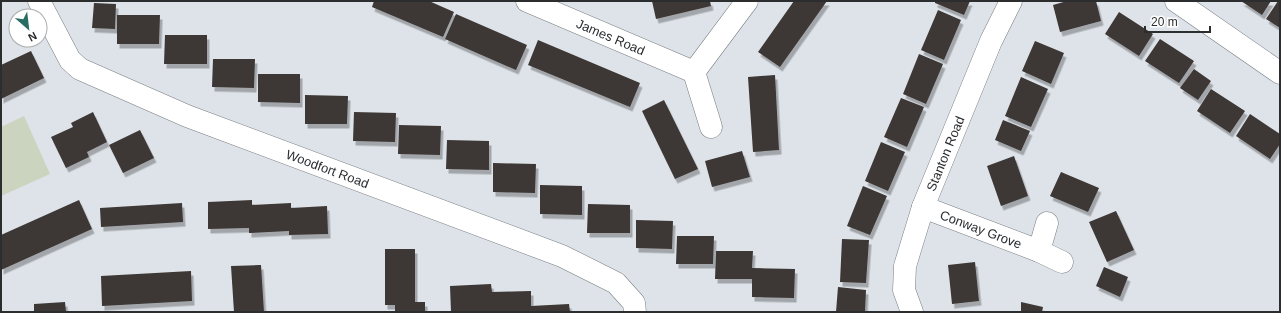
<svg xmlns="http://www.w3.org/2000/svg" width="1281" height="313" font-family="Arial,sans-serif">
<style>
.green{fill:#cbd4be}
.building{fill:#3d3734;filter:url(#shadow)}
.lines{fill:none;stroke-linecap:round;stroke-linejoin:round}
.street-casing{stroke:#797e83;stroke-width:23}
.street{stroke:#fff;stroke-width:22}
.labels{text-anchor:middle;stroke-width:4;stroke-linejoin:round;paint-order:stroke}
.street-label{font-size:13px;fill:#2b2d2f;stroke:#fff}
</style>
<defs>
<filter id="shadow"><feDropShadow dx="2.5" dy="4.5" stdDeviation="0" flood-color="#0004"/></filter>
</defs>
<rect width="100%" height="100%" fill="#dde3e8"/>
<path class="green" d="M24,116L50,174L1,196V127Z"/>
<path class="building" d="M374,1H429L454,12L443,37L372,7Z
M652,1H710L711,6L656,19Z
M794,1H827L780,67L758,52Z
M935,1H970L964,15L935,3Z
M1067,1H1096L1101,21L1060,32L1053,5Z
M1241,1H1271L1262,15Z
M1278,1H1280V28L1266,19Z
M94,3L116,4L115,29L92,28Z
M938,10L961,20L944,60L921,50Z
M1119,12L1153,34L1139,56L1105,34Z
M456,14L527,45L516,70L445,39Z
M117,15H160L159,44H117Z
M165,35H207V64H164Z
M1160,39L1194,61L1179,83L1145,61Z
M538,40L640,83L630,107L528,65Z
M1035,41L1064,53L1051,84L1022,71Z
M31,51L44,78L1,99V65Z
M919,54L943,64L926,104L903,94Z
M213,59H255L254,88L212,87Z
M1194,69L1211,81L1198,100L1180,88Z
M258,74H300V103L258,102Z
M775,75L779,150L753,152L748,77Z
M1021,77L1048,89L1031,127L1005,116Z
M1211,89L1245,111L1230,133L1197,111Z
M305,95L348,96L347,124H305Z
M901,98L924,107L907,147L884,137Z
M664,100L698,169L675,179L642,111Z
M93,112L107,142L87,152L89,157L66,168L51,137L73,127L71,123Z
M354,112L396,113L395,142L353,141Z
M1250,114L1280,134V144L1270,159L1236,136Z
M1003,120L1030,131L1021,151L995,140Z
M399,125L441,126L440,155L398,154Z
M140,130L154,158L123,173L109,145Z
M447,140L489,141V170L446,169Z
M881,142L905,152L888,191L865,181Z
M742,151L750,177L712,187L705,161Z
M1014,156L1028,196L1001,206L987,166Z
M493,163L536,164L535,193L493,192Z
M1061,172L1099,188L1088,212L1050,196Z
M540,185L582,186V215L540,214Z
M863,186L887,196L870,235L847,226Z
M79,200L92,229L1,270V235Z
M252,200V205L291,203V208L327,206L328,234L289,235V231L249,233V228L208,229V202Z
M182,203L183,222L101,227L100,208Z
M588,204L630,205V233H587Z
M1116,211L1134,250L1107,262L1089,222Z
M636,220L673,221L672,249L636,248Z
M677,236H714L713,264H676Z
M842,239L869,240L866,283L840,282Z
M385,249H415V302H425V312H395V305H385Z
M716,251H753L752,268L795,269L794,298L752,297V279H715Z
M975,262L979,301L952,304L948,265Z
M261,265L264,312H234L231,266Z
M1104,267L1128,277L1120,297L1096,286Z
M191,271L192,301L102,306L101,276Z
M491,284L492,292L531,291V306L569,304L570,312H451L450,286Z
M838,287L866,290L865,312H836Z
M65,302L66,312H34V304Z
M1021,302L1043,307L1042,312H1021Z"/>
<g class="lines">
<defs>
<g id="street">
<path id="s1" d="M39,1L70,60L80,69L187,116L562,256L616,283L634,303L635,312"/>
<path id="s2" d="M527,1L694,72L747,1"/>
<path d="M1176,1L1280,73"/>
<path d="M694,72L711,127"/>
<path id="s3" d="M923,207L1039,251L1062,262"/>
<path d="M1039,251L1047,223"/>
<path id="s4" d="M912,312L904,290L905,266L923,207L991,41L1011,1"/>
</g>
</defs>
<use href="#street" class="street-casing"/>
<use href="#street" class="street"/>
</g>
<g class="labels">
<g class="street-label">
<text dy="5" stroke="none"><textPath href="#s2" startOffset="91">James Road</textPath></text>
<text dy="5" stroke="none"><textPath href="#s4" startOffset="167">Stanton Road</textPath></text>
<text dy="5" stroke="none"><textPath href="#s1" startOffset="347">Woodfort Road</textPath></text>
<text dy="5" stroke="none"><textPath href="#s3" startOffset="62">Conway Grove</textPath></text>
</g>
</g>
<rect width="1281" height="313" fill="none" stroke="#2b2d2f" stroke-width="4"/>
<g transform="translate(28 28) rotate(152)"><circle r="19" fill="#ffffff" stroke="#aaabac"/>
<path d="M0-3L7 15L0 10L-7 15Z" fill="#286e63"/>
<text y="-6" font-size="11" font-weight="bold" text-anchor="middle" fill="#2b2d2f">N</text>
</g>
<path d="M1145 26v6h65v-6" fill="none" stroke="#2b2d2f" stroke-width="2"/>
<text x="1151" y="26" font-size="12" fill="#2b2d2f" stroke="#ffffff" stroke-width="3" paint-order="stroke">20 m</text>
</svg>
